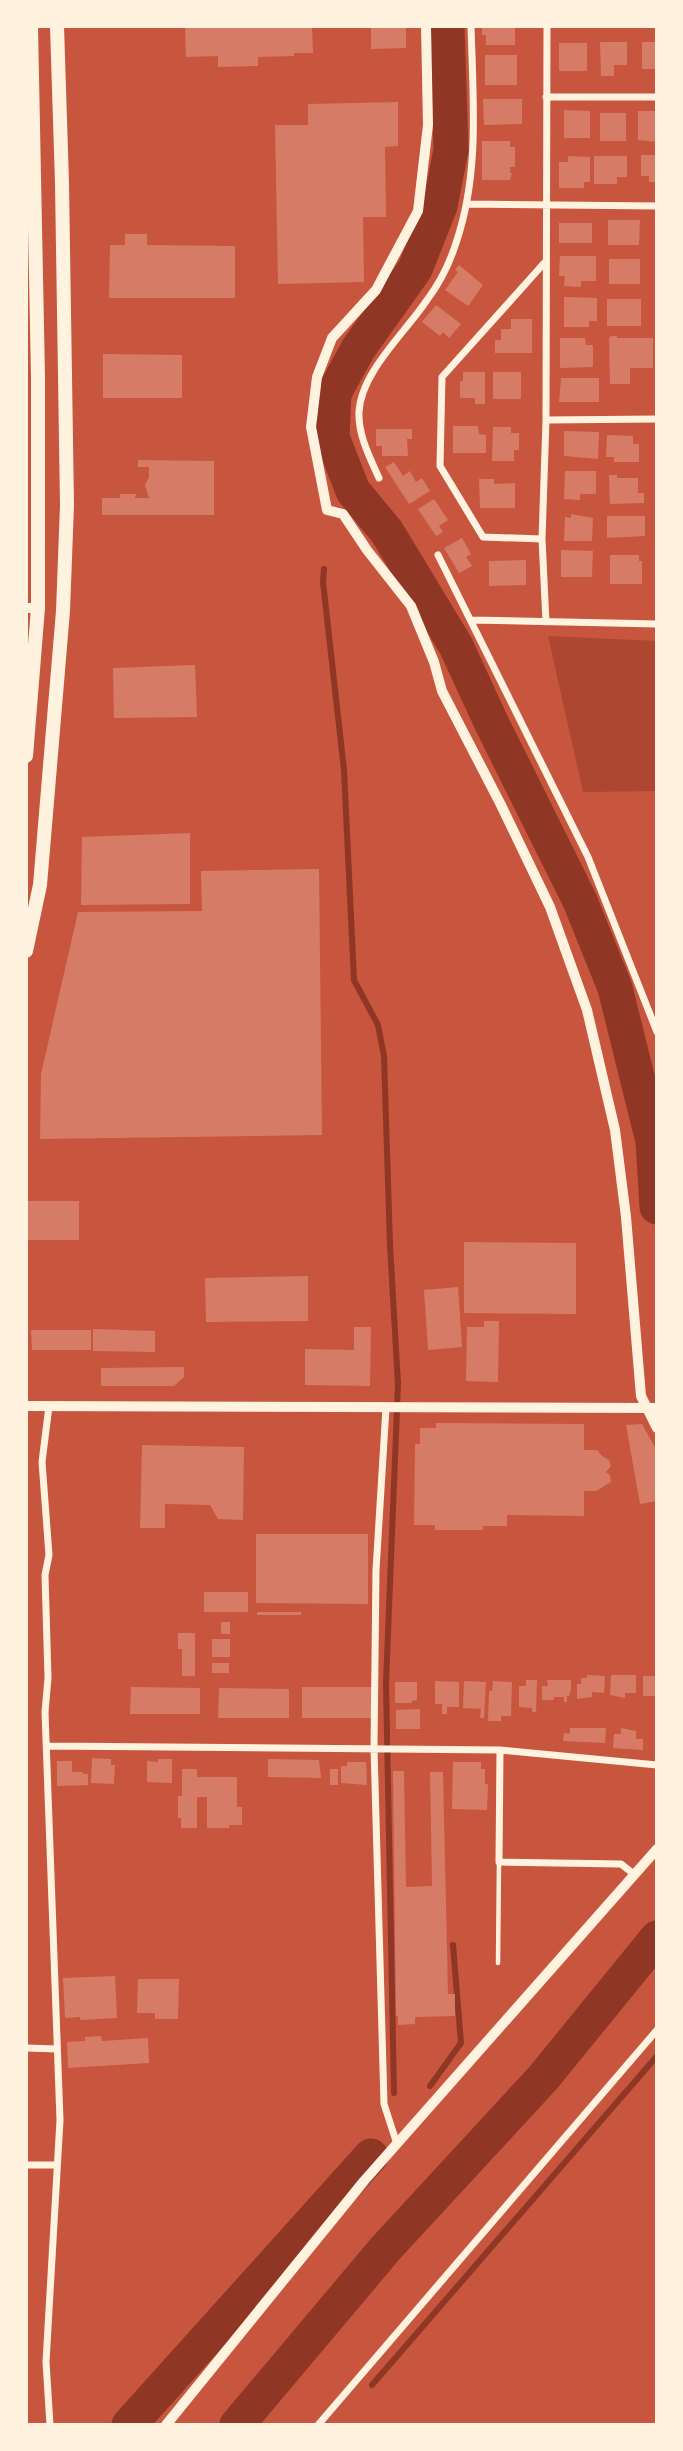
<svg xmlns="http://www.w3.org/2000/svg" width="683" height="2451" font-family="'Noto Sans',sans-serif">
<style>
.green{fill:#ae4732}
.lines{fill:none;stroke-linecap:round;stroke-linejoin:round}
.stream{stroke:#8f3625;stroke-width:6}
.river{stroke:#8f3625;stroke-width:35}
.building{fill:#d67c66}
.service{stroke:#fff3e0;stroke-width:4.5}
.minor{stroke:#fff3e0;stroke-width:7}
.tertiary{stroke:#fff3e0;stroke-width:10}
.secondary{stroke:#fff3e0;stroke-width:10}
.trunk{stroke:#fff3e0;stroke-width:14}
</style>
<rect width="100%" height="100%" fill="#c8553d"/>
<path class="green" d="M548,636L657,641V791L583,792Z"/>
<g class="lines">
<path class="stream" d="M324,569L323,582L344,770L354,980L378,1025L384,1056L390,1245L398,1384L386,1683L394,2093
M430,2086L461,2043L453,1945
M372,2385L657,2056"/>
<path class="river" d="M447,26L451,150L440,206L415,269L358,349L334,393L332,437L353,491L387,532L456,646L491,722L580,901L615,988L653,1141L657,1207
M129,2425L371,2156
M237,2425L386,2248L543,2078L657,1938"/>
</g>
<path class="building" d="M185,26H312L313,53H294V56L258,57V66L218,67V56L186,57Z
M371,26H406V48L371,49Z
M482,26H515V45H486V35H482Z
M600,42H627V65H614V76H601Z
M642,42H657V69H642Z
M559,43H587V71H559Z
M485,55H517V85H485Z
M483,99H522V124L484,125Z
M398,102V146L385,147L386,217H363L364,282L278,284L275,125H308V104Z
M564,110L590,111V138H564Z
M638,111H657V142L638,140Z
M600,113H626V141H600Z
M482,141H510V147H515V167H510V173H512L510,180H482Z
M641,155H657V182H649V176H641Z
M568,156L590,157V182H584V188H559V162H568Z
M594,156H627V177H617V184H594Z
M608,220H640L639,245H608Z
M559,223H592V243H559Z
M125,234H147V245L235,246V298H109L110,245H125Z
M560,256H596V281H581V287L564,286L565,276H559Z
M609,259H640V284H609Z
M459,265L483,285L468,306L445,290L458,272L455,270Z
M564,297L597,298V321H589V327H564Z
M607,299H641V326H607Z
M436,305L461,324L449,338L443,332L440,336L422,322Z
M511,319H532V353H495V340H501V329H511Z
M611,336H617V338H653V368H630V384H610L609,338Z
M560,338H585L586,345H593V367L560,368Z
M103,354L182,355V398H103Z
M463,372H485V404H475V398H460V381H463Z
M493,372H521V399H493Z
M561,378H599V402H559Z
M453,426H478L479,434L486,435V453H453Z
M493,427H511V433H519V450H514V461H492Z
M376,429H412V439H407L408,456H382V446H376Z
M564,431L599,432L598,459L564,456Z
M607,435L633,436V444H639V462H614V457H606Z
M138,460L214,461V515H102V498H120V494H136L135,498H149L145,485L149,477V467H138Z
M394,462L403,476L410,471L416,482L422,478L430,491L409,504L385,467Z
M565,471H596V494H580V500L564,499Z
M609,475H617V478H638V493H644V503L610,504Z
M479,479H494V484L515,483V508H480Z
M434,499L448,520L439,526L443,532L436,536L418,509Z
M571,514L593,518L592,541H564L565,517L571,518Z
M607,516H645V536L607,538Z
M462,538L471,554L466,557L472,566L459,573L444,548Z
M561,550L593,551L592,577H561Z
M610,555H639V561H642V584H610Z
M526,560V585L489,586V561Z
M195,665L197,717L114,718L113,668Z
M190,833V904L81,905L82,837Z
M319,869L322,1135L40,1139L41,1074L78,912L202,911L201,871Z
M26,1201H79V1240H26Z
M464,1242L576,1243V1314L464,1313Z
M308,1276V1321L206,1322L205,1278Z
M458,1287L462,1347L428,1350L424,1290Z
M484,1321H499L498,1382L466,1381L467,1327H484Z
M354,1327H371L370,1386L305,1385V1349L354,1350Z
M93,1329L155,1331V1352L93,1351Z
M31,1330H91V1350H32Z
M184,1367V1377L174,1386H101V1368Z
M436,1423L584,1424V1450H597L602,1456L609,1460L611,1466L606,1472L610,1475L611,1482L596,1491H584V1516L507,1515V1526H483V1530H435V1525H414L415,1444H420V1428H436Z
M642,1424L657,1451V1501L640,1504L626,1425Z
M142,1445L244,1447L243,1520L218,1519L210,1505L165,1504V1528H140Z
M256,1534H368V1604L256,1603Z
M204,1592H248V1612H204Z
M257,1612H301V1615H257Z
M221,1622H230V1634H221Z
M178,1633H195V1676H182V1649H178Z
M212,1639H230V1657H212Z
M212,1663H229V1673H212Z
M587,1675L605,1676L604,1693L592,1692V1697L577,1699V1684H581V1678H587Z
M611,1675H636V1693H625V1698L610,1695Z
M643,1676H657V1696H643Z
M526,1680H537L536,1712H532V1708L519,1707V1686H526Z
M547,1680H571V1690L569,1696H567V1702H564V1697H554V1700H542V1686H548Z
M435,1681L459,1682V1707H447V1714H442V1704H435Z
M464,1681L486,1682L484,1718H480L481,1709L463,1708Z
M493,1681L512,1682L511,1716H501V1721H488L489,1691H492Z
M395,1682H417V1700L412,1701V1703H395Z
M131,1687L200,1688V1714H130Z
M302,1687H372L371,1718H302Z
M219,1688L289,1689V1718H218Z
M420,1709V1729H396V1710Z
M570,1728H606L605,1743L563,1741L564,1733L570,1734Z
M621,1728L636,1731V1739H643V1750L613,1748L614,1734H621Z
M92,1758L111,1759V1765H115L114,1784L91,1783Z
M158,1759H172V1783L147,1782V1761L158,1762Z
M268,1759L319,1760L321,1778L268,1777Z
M57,1761H72V1772H83V1774H88V1785L57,1786Z
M347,1762H366L367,1785L341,1783V1766H347Z
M453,1762H481V1769H485V1784H488L487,1810L452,1809Z
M182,1769H197V1777H237V1807H242V1825H229V1828H207V1797H197V1828H181V1818H178V1796H182Z
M330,1769H338V1785H330Z
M393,1771H404L406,1887L432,1886L430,1772H443L448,1994H455V2016L415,2017V2024L398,2025V2016H396Z
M115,1976L117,2018L80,2020V2017L65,2018L63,1978Z
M138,1979H179L178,2019H155V2013H137Z
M101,2036L102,2041L148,2038L149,2063L68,2068L67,2042L85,2041V2037Z"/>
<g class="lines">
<path class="service" d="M498,1963L499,1862"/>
<path class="minor" d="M546,97H657
M467,204L657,206
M546,420L657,419
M379,478C370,458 358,435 359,412C361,372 405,333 427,300C439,284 450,262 456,243C480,173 473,99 471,26
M542,539L483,537L440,466L442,377L546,261
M438,555L588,857L657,1032
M471,620L657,624
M546,622L542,539L546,420L547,26
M49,1406L42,1462L49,1555L45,1575L48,1678L45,1712L60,2120L46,2362L50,2425
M386,1408L376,1570L374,1748L384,2104L397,2144
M48,1746L500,1750L657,1765
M500,1750L499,1862L621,1864L635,1875
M26,2048L57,2049
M26,2165H57
M318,2425L657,2030"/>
<path class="tertiary" d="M426,26L428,125L418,211L376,290L332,338L317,377L311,427L327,510L343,514L367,550L411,606L434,662L442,691L501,805L550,907L587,1010L615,1130L626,1217L641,1396L657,1428
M26,608H38
M166,2425L364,2181L657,1849"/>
<path class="secondary" d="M26,1406L657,1408"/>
<path class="trunk" d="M26,756L38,608V377L31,26
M26,951L40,885L63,611L67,505L62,183L57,26"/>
</g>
<rect width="683" height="2451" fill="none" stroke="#fff3e0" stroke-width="56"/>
</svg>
